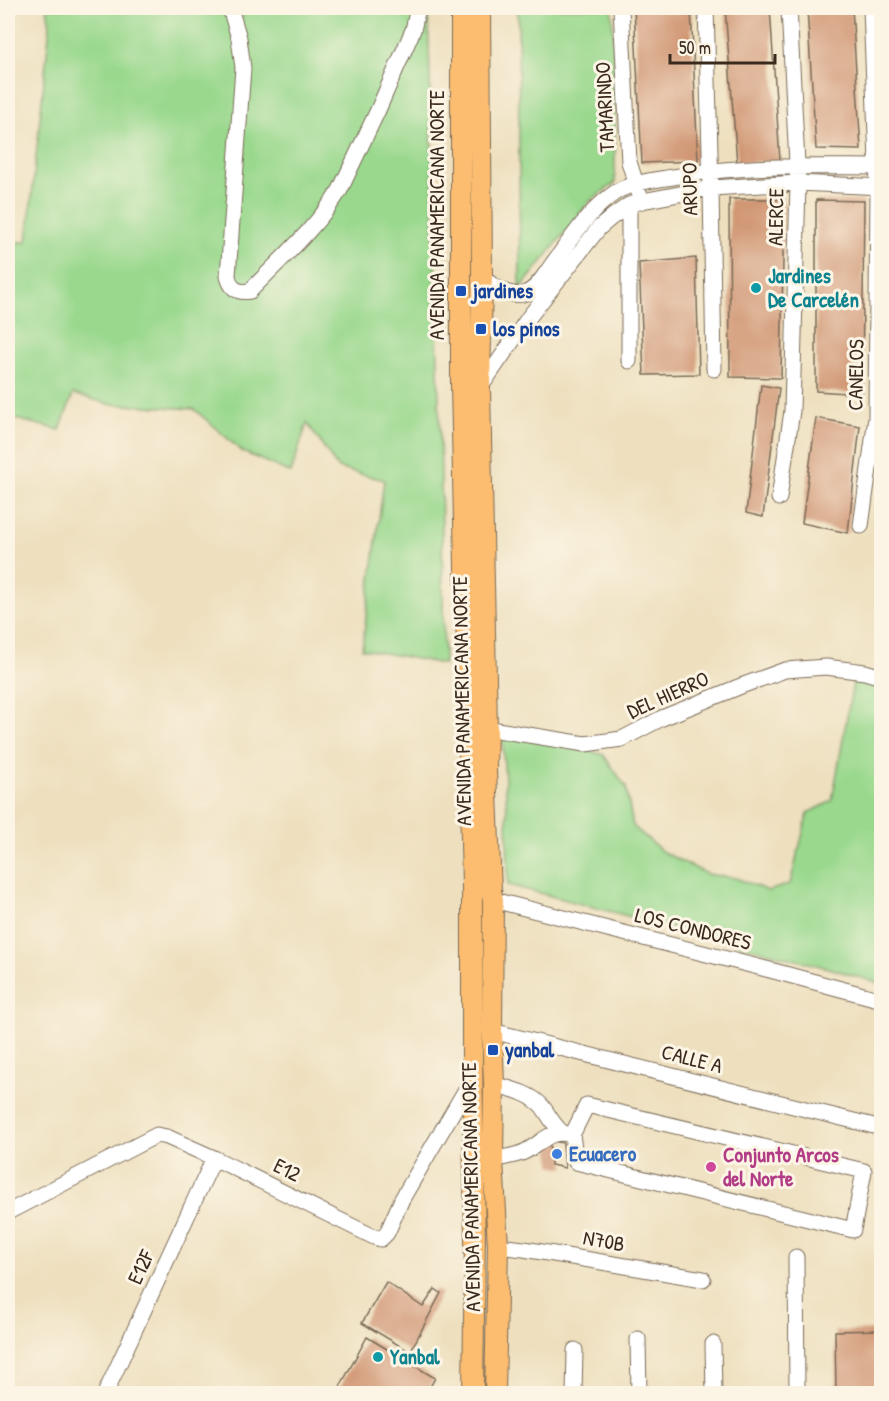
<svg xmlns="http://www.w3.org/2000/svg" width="889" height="1401" font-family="'Patrick Hand',sans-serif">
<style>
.grass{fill:#99d88d;stroke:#6a8156;stroke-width:1.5}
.building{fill:#d19876}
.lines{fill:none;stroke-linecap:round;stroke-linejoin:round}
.minor-casing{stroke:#7a6a56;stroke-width:17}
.major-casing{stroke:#7a6a56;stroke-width:22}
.minor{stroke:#fff;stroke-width:15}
.major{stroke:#fcbd6f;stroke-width:20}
.culture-dot{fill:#0f9aa8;stroke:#fcf5e5;stroke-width:2}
.transit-dot{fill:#1a4fb4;stroke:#fcf5e5;stroke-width:2}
.shop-dot{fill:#3f7fe0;stroke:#fcf5e5;stroke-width:2}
.hotel-dot{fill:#d1479c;stroke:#fcf5e5;stroke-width:2}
.labels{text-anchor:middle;stroke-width:6;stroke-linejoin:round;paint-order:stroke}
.street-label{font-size:21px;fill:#3b2a1e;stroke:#fcf5e5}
.culture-label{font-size:21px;font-weight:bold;fill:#0d838f;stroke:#fcf5e5;text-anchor:start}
.transit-label{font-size:21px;font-weight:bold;fill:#164399;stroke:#fcf5e5;text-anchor:start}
.shop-label{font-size:21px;font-weight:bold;fill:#366cbe;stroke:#fcf5e5;text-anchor:start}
.hotel-label{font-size:21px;font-weight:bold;fill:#b23c85;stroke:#fcf5e5;text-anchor:start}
</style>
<rect width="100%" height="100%" fill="#fcf5e5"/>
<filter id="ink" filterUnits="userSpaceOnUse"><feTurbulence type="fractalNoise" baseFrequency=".0167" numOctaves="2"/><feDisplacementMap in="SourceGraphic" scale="12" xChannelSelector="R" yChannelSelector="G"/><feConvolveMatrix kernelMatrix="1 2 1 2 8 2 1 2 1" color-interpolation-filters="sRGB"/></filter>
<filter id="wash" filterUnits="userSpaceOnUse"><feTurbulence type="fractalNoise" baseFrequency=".008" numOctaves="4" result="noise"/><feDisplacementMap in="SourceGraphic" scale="24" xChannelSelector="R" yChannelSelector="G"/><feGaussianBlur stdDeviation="1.35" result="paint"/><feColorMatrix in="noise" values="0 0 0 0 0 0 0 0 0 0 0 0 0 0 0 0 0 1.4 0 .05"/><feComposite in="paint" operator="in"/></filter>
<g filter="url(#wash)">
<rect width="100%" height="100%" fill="#eee0bf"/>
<path class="grass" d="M47,8H217L219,11L242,18L248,8H428L441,471L444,664L362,649L384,480L338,468L307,423L291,473L243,452L194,409L109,404L73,394L60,430L8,417V242H27L50,25Z
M518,8H612L615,91V183L590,201L520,289Z
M854,677L881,685V984L832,969L508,885L507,812L502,734L603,754L626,787L633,826L663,852L707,874L736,878L768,891L790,884L808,813L832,801Z"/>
<g id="blocks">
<path class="building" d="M634,8H691L698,161L642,163Z
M725,8H770L780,161L737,163Z
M807,8H852L861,150L816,149Z
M729,199H784L781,378L730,377Z
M816,200L864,201L862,394L816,391Z
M696,258L699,374L644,375L639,263Z
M761,385L779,388L763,517L746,513Z
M816,418L860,426L848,533L802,523Z
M553,1141L563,1143L565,1168L551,1165L550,1144Z
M386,1282L423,1307L435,1289L441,1293L410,1352L362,1323Z
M882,1330V1394H836L835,1331Z
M367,1337L435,1378L426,1394H336Z"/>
</g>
</g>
<g filter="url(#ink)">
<use href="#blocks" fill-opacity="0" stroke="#7a6a56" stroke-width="1.5"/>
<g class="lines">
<defs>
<path id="minor" d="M230,8L239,38L243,68L228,276C231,289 237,293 250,291C280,260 317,227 340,190L378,110L413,30L418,8
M621,8L629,162L639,193
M706,8L711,188L714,369
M482,276C491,286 512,299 526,293C538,288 546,273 553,263C572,238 589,210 616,192C633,182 654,180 673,177C686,175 700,172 713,171C769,165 826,167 882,167
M629,361V205
M480,388L529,317L599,228L612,217L629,205L642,201L711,188L798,183L882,187
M779,498L792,411L798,183L789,8
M861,526L876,418L878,187L871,8
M478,727L585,744L622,739L662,718L741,686L785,670L826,667L865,672L882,677
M493,900L770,970L882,1000
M492,1031L882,1128
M494,1084C511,1089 530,1093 542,1106C550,1116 552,1124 563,1133
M587,1105L864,1171L853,1230L576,1162L572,1135Z
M493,1160C504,1157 517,1156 526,1151C543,1142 549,1130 569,1134
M8,1212L157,1135L167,1137L214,1158L374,1237L381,1239L387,1233L402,1199L472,1079
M498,1246L524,1249L703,1279
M796,1257L797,1394
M638,1339L639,1394
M713,1344L714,1394
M105,1394L214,1158
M574,1394L575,1350"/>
<path id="major" d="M461,8V385L472,886V1054L475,1241L473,1394
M480,8L482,276L480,388L487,729L486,770L491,891L493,900L492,1031L494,1084L493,1160L498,1246L495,1394"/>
</defs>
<use href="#minor" class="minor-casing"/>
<use href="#major" class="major-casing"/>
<use href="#minor" class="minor"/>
<use href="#major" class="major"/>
</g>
</g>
<g class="culture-dot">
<circle cx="756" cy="288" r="6"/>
<circle cx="378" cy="1357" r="6"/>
</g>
<g class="transit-dot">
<rect x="455" y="285" width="12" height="12" rx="3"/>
<rect x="475" y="323" width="12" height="12" rx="3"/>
<rect x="487" y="1044" width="12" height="12" rx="3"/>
</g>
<circle class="shop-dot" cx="557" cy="1154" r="6"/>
<circle class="hotel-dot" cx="711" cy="1167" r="6"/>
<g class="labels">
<g class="street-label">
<text transform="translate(605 107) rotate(-93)" y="7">TAMARINDO</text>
<text transform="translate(690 189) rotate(-91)" y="7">ARUPO</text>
<text transform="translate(437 215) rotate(-90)" y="7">AVENIDA PANAMERICANA NORTE</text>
<text transform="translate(776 217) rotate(-89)" y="7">ALERCE</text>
<text transform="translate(856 375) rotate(-89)" y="7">CANELOS</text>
<text transform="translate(668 695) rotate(-24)" y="7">DEL HIERRO</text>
<text transform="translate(462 701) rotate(-91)" y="7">AVENIDA PANAMERICANA NORTE</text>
<text transform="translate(693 929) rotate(14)" y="7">LOS CONDORES</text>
<text transform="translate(692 1059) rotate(14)" y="7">CALLE A</text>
<text transform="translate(287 1170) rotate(27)" y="7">E12</text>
<text transform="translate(471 1187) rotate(-91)" y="7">AVENIDA PANAMERICANA NORTE</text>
<text transform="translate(604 1241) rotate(10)" y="7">N70B</text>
<text transform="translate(141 1267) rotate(-65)" y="7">E12F</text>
</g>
<g class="culture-label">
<text x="768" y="283">Jardines<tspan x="768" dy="24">De Carcelén</tspan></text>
<text x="390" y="1364">Yanbal</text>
</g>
<g class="transit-label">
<text x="473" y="298">jardines</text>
<text x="493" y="336">los pinos</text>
<text x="505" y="1057">yanbal</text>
</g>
<g class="shop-label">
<text x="569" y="1161">Ecuacero</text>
</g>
<g class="hotel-label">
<text x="723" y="1162">Conjunto Arcos<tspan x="723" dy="24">del Norte</tspan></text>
</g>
</g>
<rect width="889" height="1401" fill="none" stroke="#fcf5e5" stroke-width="30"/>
<path d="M670 54v9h105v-9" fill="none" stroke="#3b2a1e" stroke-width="3"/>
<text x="679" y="54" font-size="18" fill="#3b2a1e" stroke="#fcf5e5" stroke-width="4.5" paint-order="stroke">50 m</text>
</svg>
